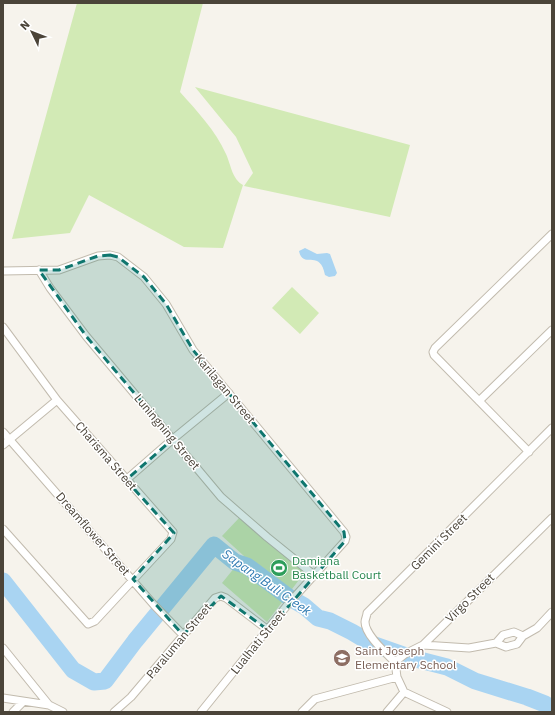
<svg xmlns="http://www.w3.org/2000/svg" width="555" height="715" font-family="'IBM Plex Sans',sans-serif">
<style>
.grass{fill:#d2eab5}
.water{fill:#a9d4f2}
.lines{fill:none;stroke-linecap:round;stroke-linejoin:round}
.river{stroke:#a9d4f2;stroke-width:17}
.minor-casing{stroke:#c2bbae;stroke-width:9}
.minor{stroke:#fff;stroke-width:7}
.marked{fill:#0f766e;fill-opacity:0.2;stroke:#0f766e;stroke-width:3;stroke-dasharray:8 5;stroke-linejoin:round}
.labels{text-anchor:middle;stroke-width:3;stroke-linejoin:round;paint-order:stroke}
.street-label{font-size:12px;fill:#4b4439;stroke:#fff}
.leisure-label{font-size:12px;fill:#27864d;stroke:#fff;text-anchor:start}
.education-label{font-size:12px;fill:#785e54;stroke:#fff;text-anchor:start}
.water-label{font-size:13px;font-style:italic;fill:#2e7ab2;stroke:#fff}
</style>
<rect width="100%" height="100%" fill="#f6f3ec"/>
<path class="grass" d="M77,3H203L180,92C197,111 215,130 226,154C231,165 232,179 243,185L223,248L184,247L89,195L70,233L12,239Z
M195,87L410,145L390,217L244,186L253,173L236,137Z
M292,287L319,313L300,334L272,308Z
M239,518L269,544L305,572L267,622L222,583L244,556L222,536Z"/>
<path class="water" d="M305,248L317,254L327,253L330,254L337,273L335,276L329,277L325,275C320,248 303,270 299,251Z"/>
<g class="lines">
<path class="river" d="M3,581L73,670L94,682L105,681L135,641L214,545L235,562L247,566L290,598L304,606L318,618L330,621L352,632L372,644L412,658L447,667L475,681L527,697L545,704L552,709"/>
<defs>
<path id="minor" d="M39,270L50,288L86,336L221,497L267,537L314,575
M3,271L59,270L98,256L110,255L118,257L144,277L166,304L193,350L344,532L346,537L345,541L289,603L201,712
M3,327L57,400L173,532L171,539L95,621L88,624L3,529
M479,401L552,330
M3,432L154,605L183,635
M3,445L57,400
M529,452L434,355L433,352L435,348L552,234
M126,480L173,439L229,393
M496,643L506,647L517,644L523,636L537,628L552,612
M423,645L469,648L496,643L503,635L514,632L523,636
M3,648L49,705
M395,662C386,653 365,635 365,622C365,619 367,616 367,613L552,428
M395,662L405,654L423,645L552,518
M395,662L397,677L404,692L447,712
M3,698L49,705L63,712
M13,712L23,702
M114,712L131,697L215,598L221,596L226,598L268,630
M302,712L315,699L397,677
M387,712L404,692"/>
</defs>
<use href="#minor" class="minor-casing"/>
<use href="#minor" class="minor"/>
</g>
<path class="marked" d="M110,255L118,257L144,277L166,304L193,350L344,532L345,541L268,630L221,596L183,635L133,579L174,533L126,480L173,439L86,336L39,270H59L98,256Z"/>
<defs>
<symbol id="stadium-disc" viewBox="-11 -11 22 22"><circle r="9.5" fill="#2e9e5b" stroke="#fff"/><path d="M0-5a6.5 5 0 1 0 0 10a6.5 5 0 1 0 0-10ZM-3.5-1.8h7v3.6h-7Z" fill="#fff"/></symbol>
<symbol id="school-disc" viewBox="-11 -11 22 22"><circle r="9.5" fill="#8d6e63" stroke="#fff"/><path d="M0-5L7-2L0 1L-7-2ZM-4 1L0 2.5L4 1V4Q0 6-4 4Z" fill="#fff"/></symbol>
</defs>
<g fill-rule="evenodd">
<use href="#stadium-disc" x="269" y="558" width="20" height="20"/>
<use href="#school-disc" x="332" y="648" width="20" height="20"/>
</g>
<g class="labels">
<g class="street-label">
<text transform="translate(225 389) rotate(50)" y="4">Karilagan Street</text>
<text transform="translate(167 432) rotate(50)" y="4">Luningning Street</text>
<text transform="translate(106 456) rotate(49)" y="4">Charisma Street</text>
<text transform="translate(93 534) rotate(49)" y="4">Dreamflower Street</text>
<text transform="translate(439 542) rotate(-45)" y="4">Gemini Street</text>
<text transform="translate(470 598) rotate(-45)" y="4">Virgo Street</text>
<text transform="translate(179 641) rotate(-50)" y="4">Paraluman Street</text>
<text transform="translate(258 642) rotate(-51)" y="4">Lualhati Street</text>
</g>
<g class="leisure-label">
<text x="292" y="565">Damiana<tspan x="292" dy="14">Basketball Court</tspan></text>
</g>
<g class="education-label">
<text x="355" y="655">Saint Joseph<tspan x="355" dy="14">Elementary School</tspan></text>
</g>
<g class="water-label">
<text transform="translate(267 582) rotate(35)" y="5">Sapang Buli Creek</text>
</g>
</g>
<rect width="555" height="715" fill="none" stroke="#4b4439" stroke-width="8"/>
<g transform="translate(32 32) rotate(313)" stroke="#ffffff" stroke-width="3" paint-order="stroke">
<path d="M0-3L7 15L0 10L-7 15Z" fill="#4b4439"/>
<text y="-6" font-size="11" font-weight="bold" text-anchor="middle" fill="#4b4439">N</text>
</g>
</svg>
